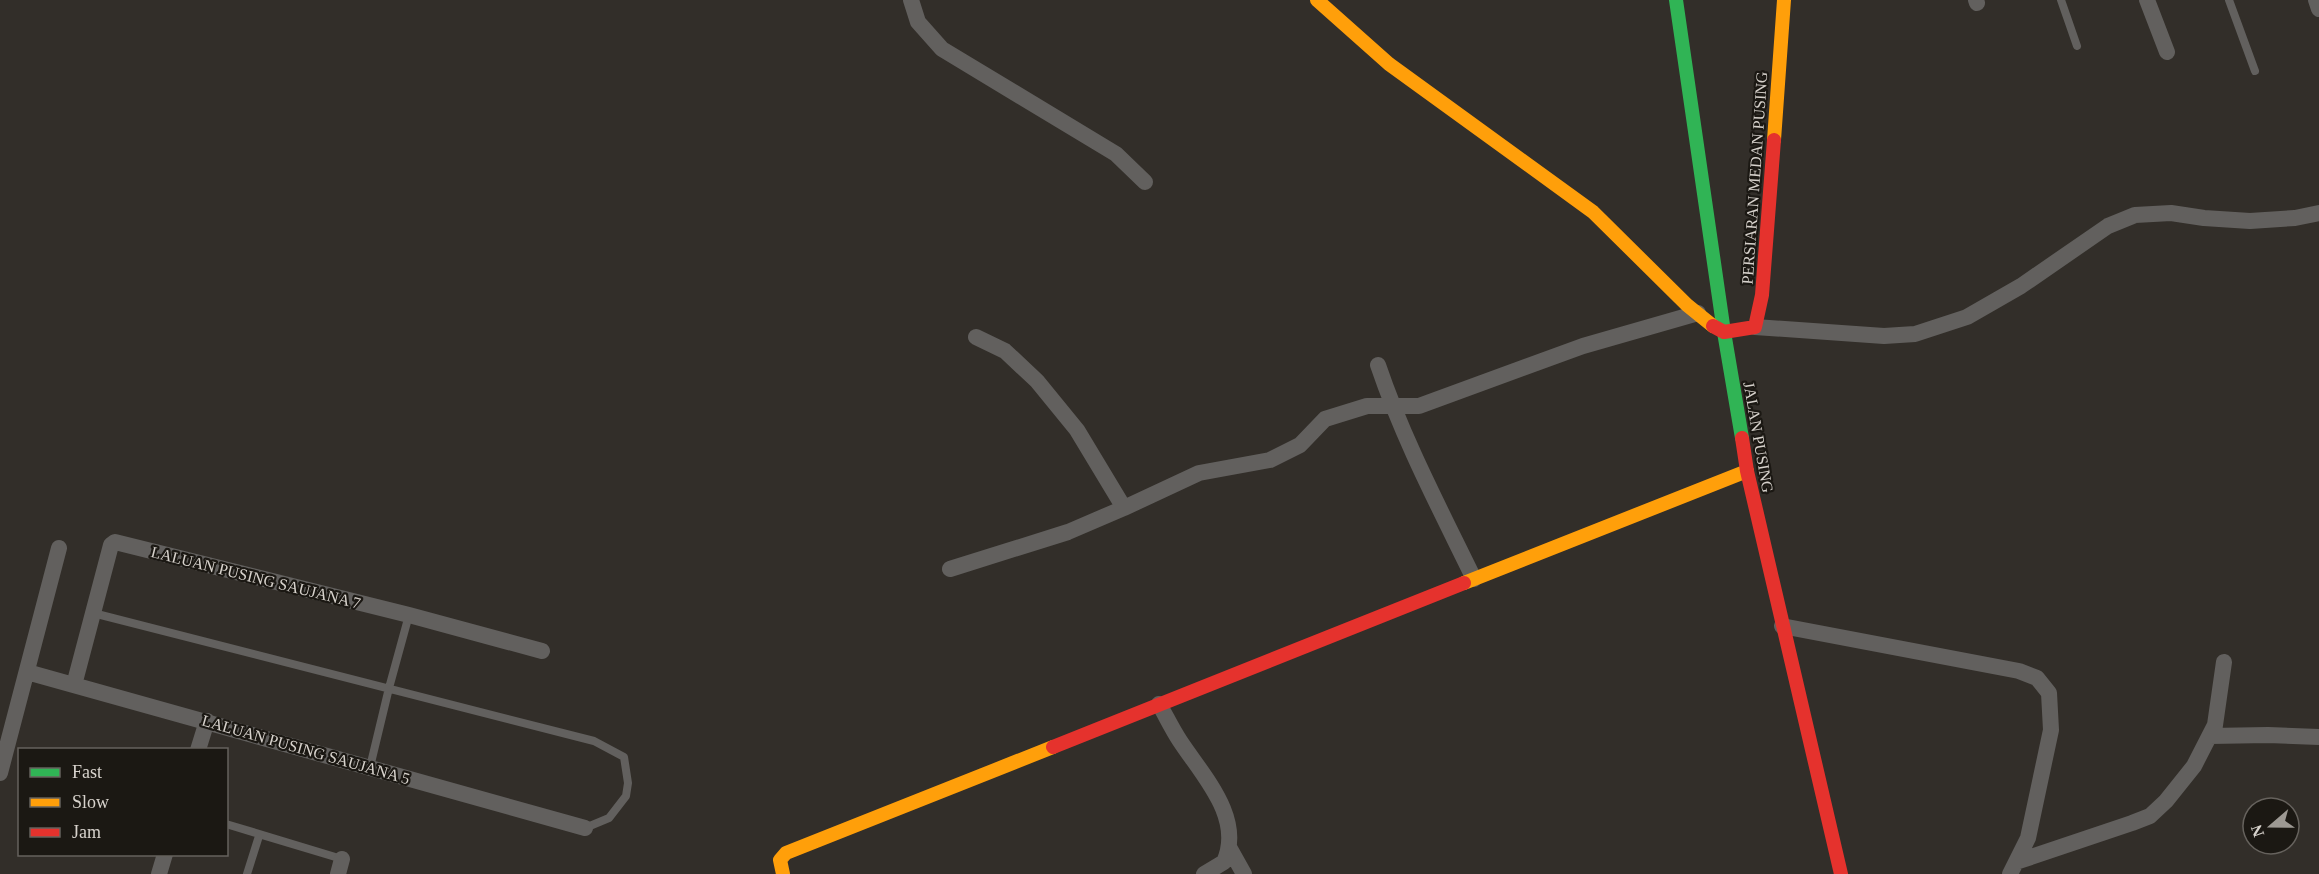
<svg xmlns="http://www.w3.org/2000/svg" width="2319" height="874" font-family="'Times New Roman',serif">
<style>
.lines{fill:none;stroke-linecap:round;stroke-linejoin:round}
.lane{stroke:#62605e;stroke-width:8}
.street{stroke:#62605e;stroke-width:16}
.fast{stroke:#30b455;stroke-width:14}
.slow{stroke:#ff9f0a;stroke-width:14}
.jam{stroke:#e5322d;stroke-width:14}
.labels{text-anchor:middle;stroke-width:4.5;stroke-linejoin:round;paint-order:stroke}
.street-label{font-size:16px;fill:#d7d2cc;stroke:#1b1813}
</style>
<rect width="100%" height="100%" fill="#322e29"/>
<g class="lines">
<path class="lane" d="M2061,0L2077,46
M2229,0L2255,71
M93,613L594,741L624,757L628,783L626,796L609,818L585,828
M370,767L389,688L409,615
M226,824L342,859
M247,874L259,836"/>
<path class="street" d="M911,0L918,22L942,49L1116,154L1145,182
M1976,0L1977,3
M2147,0L2167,52
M2316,0L2319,9
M1755,327L1884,336L1915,334L1967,317L2021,286L2108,226L2135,215L2171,213L2204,218L2250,221L2295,218L2319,213
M976,337L1005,351L1037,381L1077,430L1124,508L1199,473L1270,460L1300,445L1325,419L1367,406H1419L1583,346L1698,313
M1378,365C1403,439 1440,509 1474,579
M950,569L1068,532L1124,508
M1782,626L2019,671L2037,678L2049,693L2051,730L2028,838L2010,874
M27,672L585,828
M74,685L111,545L115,542L409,615L542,651
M1159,704C1166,716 1172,729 1180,741C1203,776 1244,818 1224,862L1204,874
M2210,736L2268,735L2319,737
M198,750L207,721
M0,773L59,548
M1230,849L1244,874
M2016,862L2132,823L2150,816L2166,801L2194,766L2215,725L2224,662
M159,874L165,854
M338,874L342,859"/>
<path class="fast" d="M1676,0L1724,332L1742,438"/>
<path class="slow" d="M1317,0L1389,64L1593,212L1687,305L1713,326
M1774,140L1784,0
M1464,583L1747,471
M783,874L780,860L786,853L1053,747"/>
<path class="jam" d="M1713,326L1724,332L1755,327L1762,295L1774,140
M1742,438L1747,471L1841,874
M1053,747L1464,583"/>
</g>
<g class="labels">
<g class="street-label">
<text transform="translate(1754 178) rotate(-86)" y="6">PERSIARAN MEDAN PUSING</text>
<text transform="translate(1759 437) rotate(80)" y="6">JALAN PUSING</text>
<text transform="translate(256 577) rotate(14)" y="6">LALUAN PUSING SAUJANA 7</text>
<text transform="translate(306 749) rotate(16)" y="6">LALUAN PUSING SAUJANA 5</text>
</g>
</g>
<rect x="18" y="748" width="210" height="108" fill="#1b1813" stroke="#66625d" stroke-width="1.5"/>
<rect x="30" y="768" width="30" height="9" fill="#30b455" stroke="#66625d" stroke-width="1.5"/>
<text x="72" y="778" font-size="18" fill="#d7d2cc">Fast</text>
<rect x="30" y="798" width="30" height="9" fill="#ff9f0a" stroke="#66625d" stroke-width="1.5"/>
<text x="72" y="808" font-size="18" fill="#d7d2cc">Slow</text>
<rect x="30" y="828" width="30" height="9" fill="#e5322d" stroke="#66625d" stroke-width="1.5"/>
<text x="72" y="838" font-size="18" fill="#d7d2cc">Jam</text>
<g transform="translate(2271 826) rotate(250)"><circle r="28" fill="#1b1813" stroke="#66625d" stroke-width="1.5"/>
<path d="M0-4.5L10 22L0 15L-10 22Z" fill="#9d9993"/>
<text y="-9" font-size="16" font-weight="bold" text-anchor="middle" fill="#d7d2cc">N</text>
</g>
</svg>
